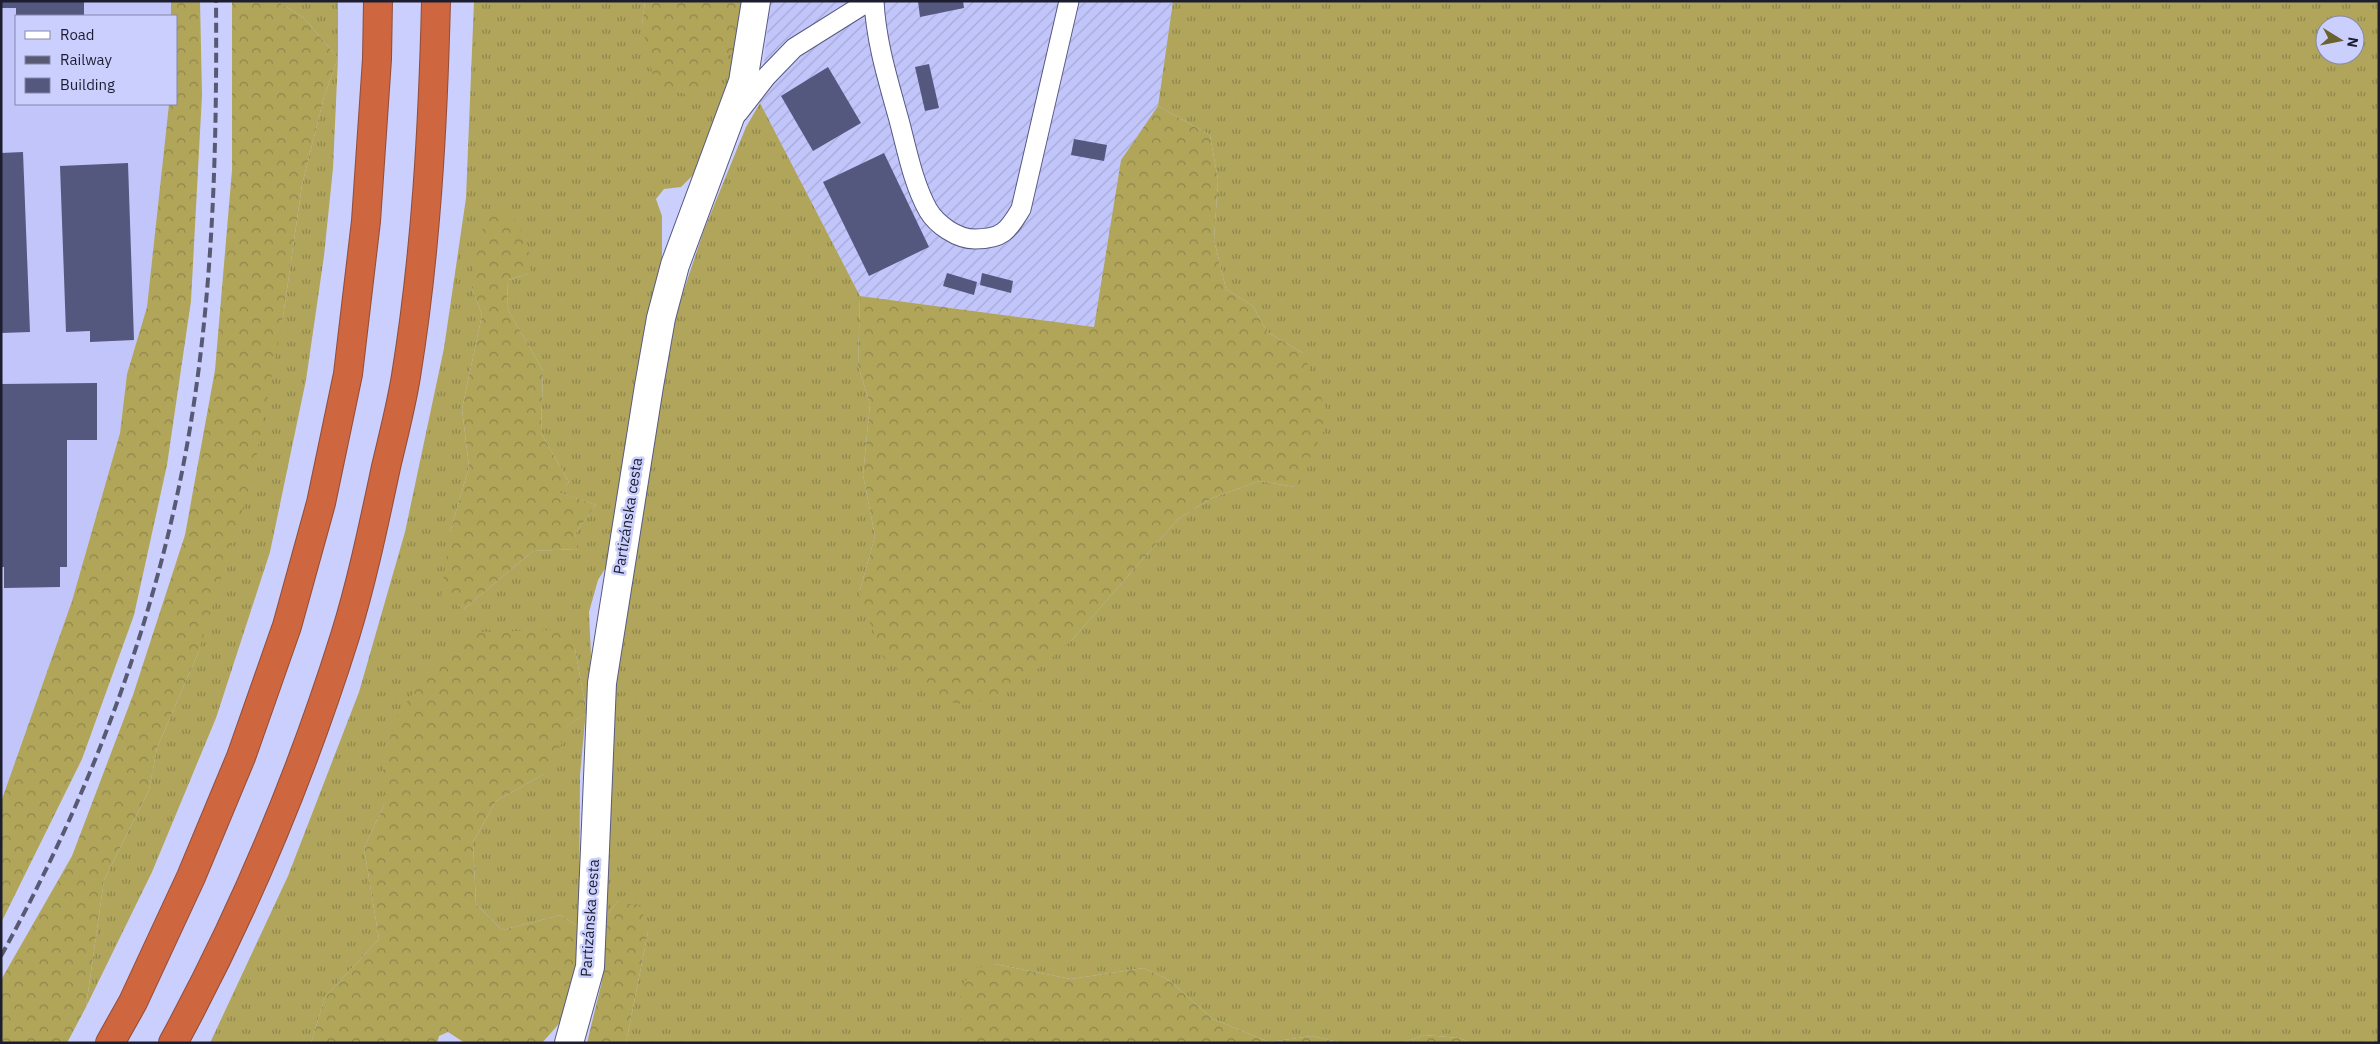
<svg xmlns="http://www.w3.org/2000/svg" width="2380" height="1044" font-family="'IBM Plex Sans',sans-serif">
<style>
.built{fill:#c1c5fa}
.industrial{fill:url(#industrial-furrows)}
.grass{fill:url(#grass-tufts);fill-rule:evenodd}
.forest{fill:url(#forest-crowns)}
.building{fill:#54577e}
.lines{fill:none;stroke-linecap:round;stroke-linejoin:round}
.lane-casing{stroke:#575a81;stroke-width:21}
.street-casing{stroke:#575a81;stroke-width:30}
.highway-casing{stroke:#904c39;stroke-width:30}
.path{stroke:#7c7fa0;stroke-width:3;stroke-dasharray:2.5 2.5;stroke-linecap:butt}
.lane{stroke:#fff;stroke-width:19}
.street{stroke:#fff;stroke-width:28}
.highway{stroke:#ce663f;stroke-width:28}
.rail{stroke:#585a74;stroke-width:4;stroke-dasharray:10 5;stroke-linecap:butt}
.labels{text-anchor:middle;stroke-width:5;stroke-linejoin:round;paint-order:stroke}
.street-label{font-size:15px;fill:#1c1d2e;stroke:#cbcffd}
</style>
<defs>
<pattern id="industrial-furrows" width="10" height="10" patternUnits="userSpaceOnUse" patternTransform="scale(1.25)"><rect width="10" height="10" fill="#c1c5fa"/><path d="M-1 1l2-2M0 10L10 0M9 11l2-2" fill="none" stroke="#a5a9d7"/></pattern>
<pattern id="grass-tufts" width="24" height="20" patternUnits="userSpaceOnUse" patternTransform="scale(1.25)"><rect width="24" height="20" fill="#b0a55b"/><path d="M3 7l-1-3M5 7V3M7 7l1-3M15 17l-1-3M17 17v-4M19 17l1-3" fill="none" stroke="#8e864c"/></pattern>
<pattern id="forest-crowns" width="20" height="18" patternUnits="userSpaceOnUse" patternTransform="scale(1.25)"><rect width="20" height="18" fill="#b1a55a"/><path d="M2 6a3 3 0 1 1 6 0M12 15a3 3 0 1 1 6 0" fill="none" stroke="#8f864b"/></pattern>
</defs>
<rect width="100%" height="100%" fill="#cbcffd"/>
<path class="built" d="M1,1H171V16H16V104H169L147,307L127,374L120,433L72,601L1,802Z"/>
<path class="industrial" d="M770,1H1173L1158,106L1121,160L1094,327L860,296L760,103Z"/>
<path class="grass" d="M277,1H338V58L333,168L324,256L306,380L270,552L216,718L152,872L86,1007L104,880L149,790L157,748L198,653L283,317L302,185L324,97L338,58L304,18Z
M474,1H645L642,25L745,34L727,90L693,175L681,187L664,189L656,199L662,216V281L611,559L598,580L589,612L591,656L580,775L579,927L561,915L502,930L476,904L473,842L496,801L544,774L551,736L587,713L575,649L384,758V805L364,848L379,939L325,997L311,1043H210L288,876L359,692L405,532L444,348L466,198ZM531,273L508,280L507,308L543,371L541,433L569,482L557,492L596,505L575,534L578,549L533,551L464,609L450,532L469,467L462,409L482,315L472,288Z
M1173,1H2379V1043H1472L1459,1038L1425,1035L1402,1043H1343L1312,1036L1269,1042L1213,1019L1169,980L1144,968L1071,979L995,964L960,988V1043H626L648,932L618,901L606,916L616,682L668,337L704,230L746,127L760,103L860,296L858,366L870,404L863,475L875,536L859,594L1071,641L1178,519L1212,498L1260,481L1295,487L1303,353L1267,332L1253,306L1226,289L1214,240L1218,180L1210,135L1158,106ZM2325,25H2355V55H2325Z"/>
<path class="forest" d="M171,1H200L202,95L191,301L167,465L134,615L82,759L1,923V802L72,601L120,433L127,374L147,307L169,104H176V16H171Z
M232,1H277L304,18L338,58L324,97L302,185L283,317L252,479L198,653L157,748L149,790L104,880L86,1007L67,1043H1V980L72,856L133,695L185,535L215,370L232,170Z
M645,1H746L745,34L709,82L691,96L655,86L642,25Z
M1158,106L1210,135L1218,180L1214,240L1226,289L1253,306L1267,332L1303,353L1330,419L1295,487L1260,481L1212,498L1178,519L1071,641L1047,663L998,694L969,705L933,700L883,657L859,594L875,536L863,475L870,404L858,366L860,296L1094,327L1121,160Z
M493,211L511,213L528,246L531,273L508,280L507,308L543,371L541,433L569,482L558,492L596,505L575,534L579,549L533,551L464,609L441,596L450,532L469,467L462,409L482,315L472,288L476,242Z
M557,630L575,649L587,713L552,736L562,743L544,774L496,801L473,842L476,904L502,930L561,915L579,927V967L572,1009L542,1043H465L448,1032L439,1036L437,1043H311L325,997L379,939L364,848L384,805V758L396,718L422,680L478,632Z
M618,901L641,907L648,932L626,1043H587L602,981L606,916Z
M995,964L1071,979L1144,968L1169,980L1213,1019L1269,1042L1312,1036L1343,1043H960V988L976,968Z
M1425,1035L1459,1038L1472,1043H1402Z"/>
<path class="building" d="M1,1H84V16H16V8H1Z
M918,1H963L964,8L920,17Z
M929,64L939,108L925,111L915,67Z
M828,67L861,123L813,151L781,96Z
M1074,139L1107,145L1104,161L1071,155Z
M23,152L30,332L1,333V153Z
M884,153L929,247L869,276L823,182Z
M128,163L134,340L90,342V331L66,332L60,166Z
M947,273L977,282L974,295L943,286Z
M982,273L1013,281L1011,293L980,285Z
M97,383V440H67V567H60V587L4,588V567H1V384Z"/>
<g class="lines">
<defs>
<path id="lane" d="M874,1C876,42 888,80 899,120C907,150 913,183 928,210C937,225 957,239 975,239C1002,239 1008,231 1021,209L1069,1
M738,113L766,77L794,48L869,1"/>
<path id="street" d="M569,1043L590,967L602,683L649,386L661,318L675,265L743,82L756,1"/>
<path id="highway" d="M110,1043L133,1002L191,877L241,757L287,626L321,503L348,374L366,221L377,59L378,1
M173,1043C243,914 301,776 345,636C362,581 374,523 386,467C393,437 401,407 406,376C426,253 433,126 436,1"/>
</defs>
<use href="#lane" class="lane-casing"/>
<use href="#street" class="street-casing"/>
<use href="#highway" class="highway-casing"/>
<path class="path" d="M2375,1043L2379,1039"/>
<use href="#lane" class="lane"/>
<use href="#street" class="street"/>
<use href="#highway" class="highway"/>
<path class="rail" d="M1,956C99,779 168,589 196,389C214,261 217,131 216,1"/>
</g>
<g class="labels">
<g class="street-label">
<text transform="translate(628 516) rotate(-81)" y="5">Partizánska cesta</text>
<text transform="translate(590 918) rotate(-86)" y="5">Partizánska cesta</text>
</g>
</g>
<rect width="2380" height="1044" fill="none" stroke="#1c1d2e" stroke-width="5"/>
<rect x="15" y="15" width="162" height="90" fill="#cbcffd" stroke="#8588aa"/>
<rect x="25" y="31" width="25" height="8" fill="#ffffff" stroke="#8588aa"/>
<text x="60" y="40" font-size="15" fill="#1c1d2e">Road</text>
<rect x="25" y="56" width="25" height="8" fill="#585a74" stroke="#8588aa"/>
<text x="60" y="65" font-size="15" fill="#1c1d2e">Railway</text>
<rect x="25" y="78" width="25" height="15" fill="#54577e" stroke="#8588aa"/>
<text x="60" y="90" font-size="15" fill="#1c1d2e">Building</text>
<g transform="translate(2340 40) rotate(100)"><circle r="24" fill="#cbcffd" stroke="#8588aa"/>
<path d="M0-4L9 19L0 12L-9 19Z" fill="#69612e"/>
<text y="-8" font-size="14" font-weight="bold" text-anchor="middle" fill="#1c1d2e">N</text>
</g>
</svg>
